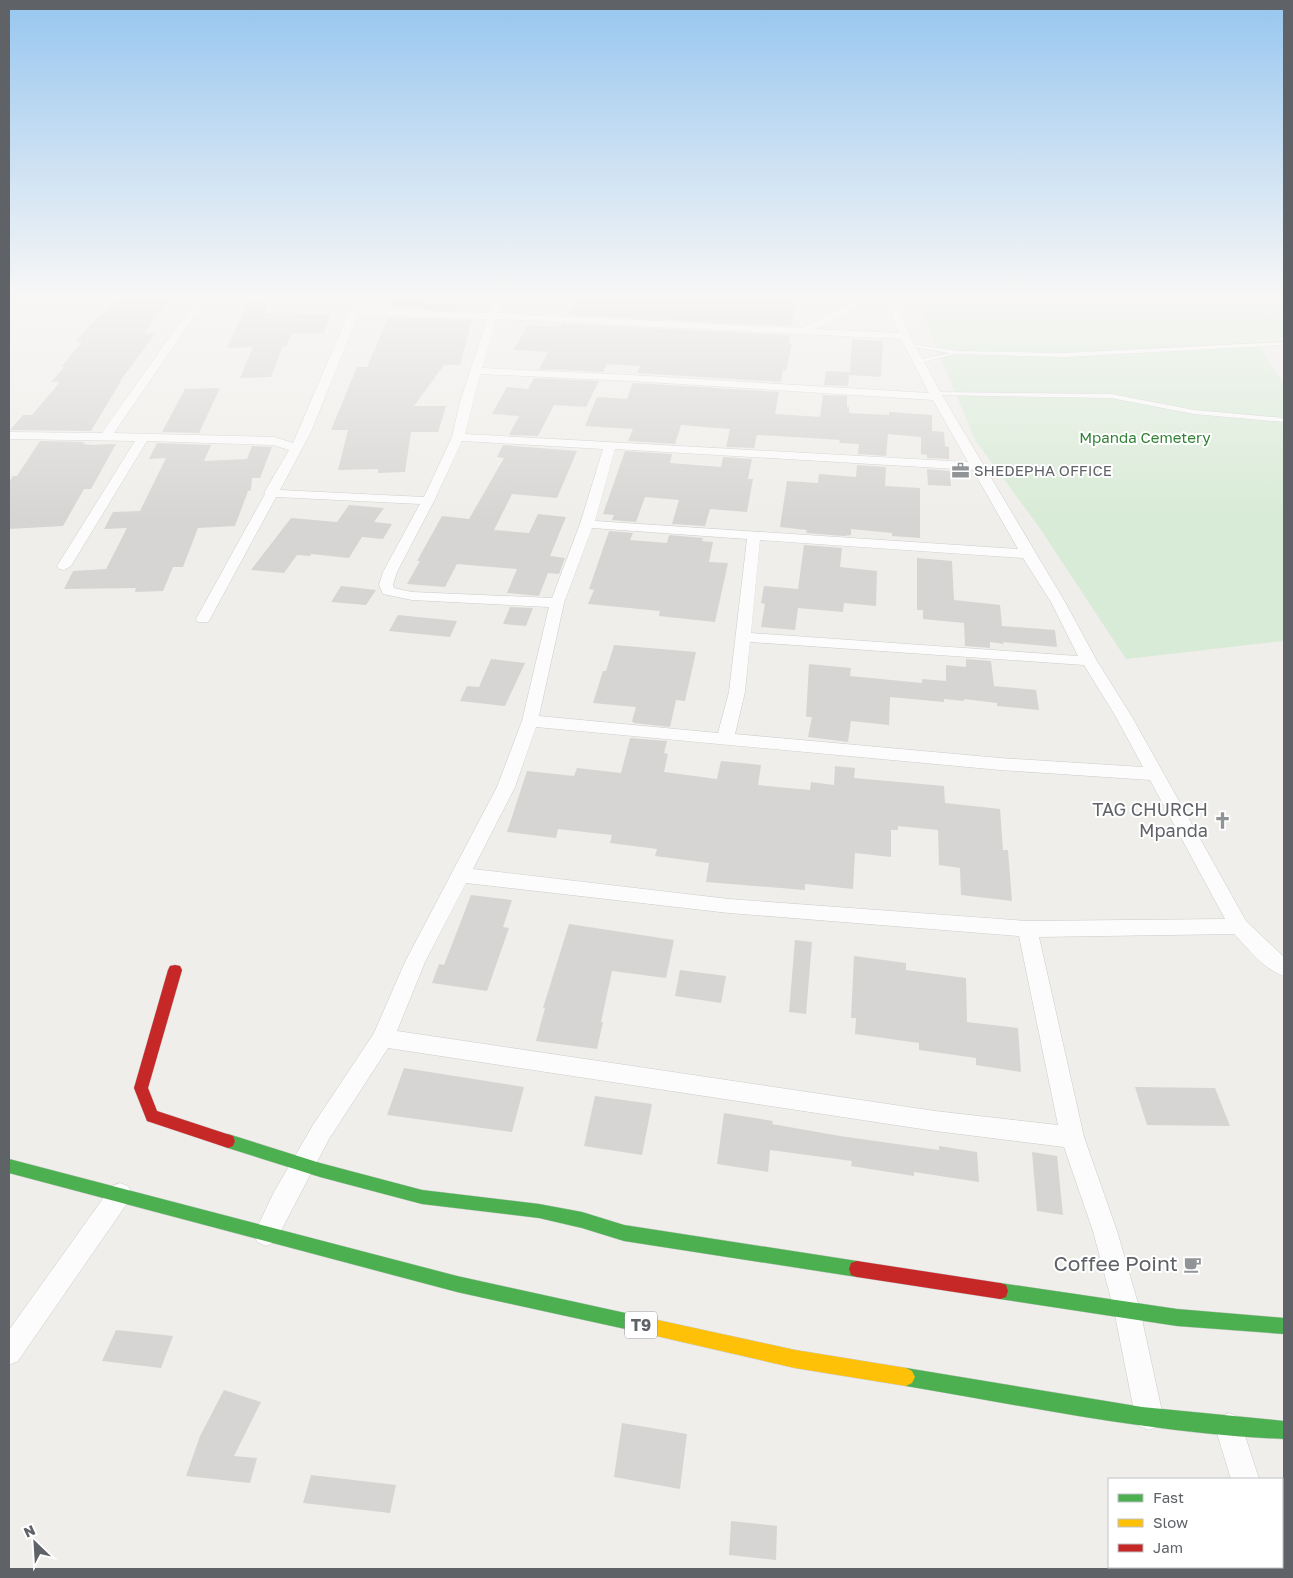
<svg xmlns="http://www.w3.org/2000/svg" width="1293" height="1578" font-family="'Golos Text',sans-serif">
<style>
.green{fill:#d8ebd6}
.building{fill:#d6d5d3}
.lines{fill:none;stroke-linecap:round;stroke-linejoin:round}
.lane-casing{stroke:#cbcccc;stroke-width:1}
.street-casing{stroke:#cbcccc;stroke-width:1}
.fast-casing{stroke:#cacacb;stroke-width:1}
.slow-casing{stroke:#cacacb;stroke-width:1}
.jam-casing{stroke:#cacacb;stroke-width:1}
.lane{fill:#fdfcfc;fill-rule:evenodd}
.street{fill:#fdfcfc;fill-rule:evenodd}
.fast{fill:#4caf50;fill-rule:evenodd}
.slow{fill:#ffc107;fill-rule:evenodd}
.jam{fill:#c62828;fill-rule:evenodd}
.labels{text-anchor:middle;stroke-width:4;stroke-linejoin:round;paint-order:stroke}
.far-park-label{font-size:15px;fill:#348238;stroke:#fff}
.far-poi-label{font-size:15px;fill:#5f6368;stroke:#fff;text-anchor:start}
.shield{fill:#fff;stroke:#8f9295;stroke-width:1}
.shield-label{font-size:16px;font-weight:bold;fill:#5f6368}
.poi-label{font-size:18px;fill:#5f6368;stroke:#fff;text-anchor:end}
.near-poi-label{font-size:21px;fill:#5f6368;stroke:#fff;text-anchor:end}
</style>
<rect width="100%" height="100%" fill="#efeeea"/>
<path class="green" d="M916,298H1284V338L1256,340L1284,385V641L1126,659L1039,527L975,440Z"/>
<path class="building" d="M127,298H169L145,333H156L120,381H121L91,431L10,430L23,415H32L60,382H51L64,367H61L82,342H75L101,313H104L113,302H124Z
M577,298H797L792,326L568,315Z
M396,299H425L423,304H456L454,310L392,308Z
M248,302H269L264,313L331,314L324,333L291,334L287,346H283L271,377L240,378L253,347L227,348Z
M388,318L472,320L460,365H444L414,406H446L438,432H411L405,472L378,473V469L338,470L348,430H331L357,367H367Z
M563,324L790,335L789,343L792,344L786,371L783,370L781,382L637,373L640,366L607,364L603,372L539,369L548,352L513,350L528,325L561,327Z
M852,339L883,341L881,377L849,375L848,386L824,385L826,371L850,372Z
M534,378L599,381L586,407L554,405L538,436L509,435L519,416L492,414L507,387L528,389Z
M633,383L779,392L775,414L820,417L823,395L847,396V407H849V413L889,415V412L932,415V431L944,432L945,446L949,447V459L927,458V455L921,454V437L888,434L886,456L858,454L859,444L839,443L840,440L777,436L757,435L754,448L726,447L730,429L681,425L675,444L628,441L633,429L585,426L597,397L627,399Z
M220,388L199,433L162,432L185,389Z
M40,441L84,442L83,444L92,445L116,444L91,489H84L63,526L9,529V482L13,476H17Z
M157,443L211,445L204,461L247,459L252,446L272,447L260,478H252L251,490L248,491L235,526L198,528L183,567H173L163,591L135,592L136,588L64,589L73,571L106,569L127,528L104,529L113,512L140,511L166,458L149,459Z
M503,445L577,451L557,498L512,494L494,530L529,533L538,514L566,517L550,556L565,558L559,574L548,573L539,596L507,593L517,569L457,564L445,587L407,584L420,561H417L442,516L469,519L504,458L497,457Z
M625,451L672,454L670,463L721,467L723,457L752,459L748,479H753L747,512L710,509L705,526L672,524L679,500L645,497L636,522L612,520L614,515L603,514Z
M857,465L886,467L885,486L920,488V538L892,536V533L851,529V535L844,536L806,533L807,530L780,527L787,481L818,483L819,474L856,477Z
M927,469L950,471L951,486L928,485Z
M349,505L384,508L374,522L392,524L383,539L362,537L349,558L311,554L310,556L297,555L284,573L251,570L291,518L337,522Z
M609,531L633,533L630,540L667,543L669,535L703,538L702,541L713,542L709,562L728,563L715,622L659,616L660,611L588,604L594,590L589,589Z
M804,545L842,548L840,567L877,571L876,606L844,603L843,612L798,608L795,630L761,627L765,604L761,603L764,586L798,589Z
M917,558L952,561L954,600L1000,605L1002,626L1055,630L1057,647L1003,642L1004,644L990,642V648L965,646L964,623L923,619V610H917Z
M341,586L376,590L366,605L331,602Z
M510,607L533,608L526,626L503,624Z
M398,615L457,621L450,637L389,631Z
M614,645L696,652L685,701L676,700L670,727L634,723L632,721L636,707L593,703L603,671H606Z
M491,659L525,663L505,706L460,701L467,686L479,687Z
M966,659L991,661L994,686L1036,690L1039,710L997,706V703L964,699V701L944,699V702L890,697L889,725L851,721L848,742L808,737L812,717H806L809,664L851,668L850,676L922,683V679L946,681V665L966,667Z
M630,738L667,741L664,753L668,754L664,772L717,779L721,761L761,765L758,785L810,790L811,782L834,785L835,766L855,768L854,778L944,786L945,803L1000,809L1003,850H1008L1012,901L961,895L960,868L939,865L938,830L898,826V830H891V857L855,853L853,889L805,884V890L706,882L709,863L655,856L657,849L610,843L612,835L558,829L556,838L507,832L527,771L574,776L577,768L621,773Z
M471,895L512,900L503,927L509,928L487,991L432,983L439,964L444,965Z
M569,924L674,940L666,978L612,971L601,1022H603L597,1049L536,1041L545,1008H543Z
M795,940L812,942L806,1014L789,1012Z
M854,956L906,963V970L966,978L967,1022L1018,1028L1021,1072L976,1065V1058L919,1050V1043L855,1034L856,1018H851Z
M680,970L726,976L721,1003L675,996Z
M404,1068L524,1087L512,1132L387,1115Z
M1135,1087L1215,1088L1230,1126L1147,1125Z
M595,1096L652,1104L642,1155L584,1146Z
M724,1113L773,1121L772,1124L840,1136L939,1150V1146L977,1152L979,1182L914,1172V1176L851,1166L852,1161L770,1150L768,1172L717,1164Z
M1032,1152L1057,1156L1063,1215L1037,1211Z
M116,1330L173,1336L161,1368L102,1361Z
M224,1390L261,1402L234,1456L257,1458L250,1483L186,1476L200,1436Z
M622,1423L687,1434L680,1489L614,1477Z
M311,1475L396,1485L390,1513L303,1503Z
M731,1521L777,1526L776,1560L729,1555Z"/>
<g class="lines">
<defs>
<path id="lane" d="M1284,342V345L1064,357L956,354L919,363L917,362V360L949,353L908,346L911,344L959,351L1064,353Z
M933,392L1111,394L1194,410L1284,418V422L1194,414L1111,398L935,395L932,393Z"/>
<path id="street" d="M197,298H207L114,433L274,437L293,443L355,298H365L360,309L488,313L493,298H503L498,313L802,328L847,305L849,298H859L854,309L815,329L899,333L885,298H895L910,336L943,397L1065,602L1097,661L1132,717L1246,921L1284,957V976C1263,969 1249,949 1234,934L1039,937L1084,1137L1117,1231L1140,1310L1163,1416L1159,1426L1149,1430L1139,1426L1135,1416L1114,1310L1093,1231L1064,1147L935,1131L388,1048L329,1139L275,1242L266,1246L257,1242L254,1234L274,1192L313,1125L374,1033L405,962L497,787L522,721L549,607L412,600L383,594L379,585L383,572L420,504L276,497L210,619L208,622H198L196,619L265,494L264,493L289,450L273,445L147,441L71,566L64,570L59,569L57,566L135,441L9,439V432L102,433ZM358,315L487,319L460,402L452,437L424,497L280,490L311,432ZM496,319L901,339L929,393L631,375L482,368ZM480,374L631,381L933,400L968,462L465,434ZM462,441L603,449L580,524L552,598L412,592L394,588L393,585L397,572L434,501ZM615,449L973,470L1018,549L595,521ZM592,528L747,539L729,692L718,733L539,716L564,603ZM760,540L1023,558L1051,602L1078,656L751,633ZM750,642L1084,665L1116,717L1143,767L1000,758L735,734L745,692ZM536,727L1000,770L1150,780L1225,919L1027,921L729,899L473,869L515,787ZM466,883L729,913L1019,936L1058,1125L935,1111L397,1031L425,962Z
M120,1183L128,1186L132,1194L128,1202L18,1361L9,1365V1330L112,1186Z
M1229,1413L1239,1417L1259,1479H1231L1215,1427L1219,1417Z
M1282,1555L1284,1556V1569H1233L1234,1567H1282Z"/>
<path id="fast" d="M228,1134L320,1163L422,1190L539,1204L582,1212L624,1225L857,1261L863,1263L865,1269L863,1275L857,1277L624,1241L582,1228L539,1218L422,1204L320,1177L228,1148L223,1146L221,1141L223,1136Z
M9,1159L457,1276L639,1316L645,1318L647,1324L645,1330L639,1332L457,1292L9,1173Z
M1000,1283L1177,1309L1284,1318V1334L1177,1326L1000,1299L994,1297L992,1291L994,1285Z
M906,1368L1142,1407L1284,1421V1439C1157,1434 1031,1407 906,1386L900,1383L897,1377L900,1371Z"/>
<path id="slow" d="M639,1316L795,1350L906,1368L912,1371L915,1377L912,1383L906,1386L795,1368L639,1332L633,1330L631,1324L633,1318Z"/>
<path id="jam" d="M175,965L180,966L182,970L148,1088L157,1111L233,1136L235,1141L233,1146L228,1148L147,1121L134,1088L168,970L170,966Z
M857,1261L1000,1283L1006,1285L1008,1291L1006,1297L1000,1299L857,1277L851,1275L849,1269L851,1263Z"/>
</defs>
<use href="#lane" class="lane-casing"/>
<use href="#street" class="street-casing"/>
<use href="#fast" class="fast-casing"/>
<use href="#slow" class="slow-casing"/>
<use href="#jam" class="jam-casing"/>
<use href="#lane" class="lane"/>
<use href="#street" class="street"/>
<use href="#fast" class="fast"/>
<use href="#slow" class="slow"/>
<use href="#jam" class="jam"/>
</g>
<linearGradient id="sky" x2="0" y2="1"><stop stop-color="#97c6ef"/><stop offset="0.57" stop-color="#f8f7f6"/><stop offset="1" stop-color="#f8f7f6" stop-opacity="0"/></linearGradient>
<rect width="1293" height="519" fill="url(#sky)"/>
<defs>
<symbol id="office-bare" viewBox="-9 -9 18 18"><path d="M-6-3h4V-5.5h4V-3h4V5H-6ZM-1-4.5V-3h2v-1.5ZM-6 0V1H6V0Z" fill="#919496" stroke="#fff" stroke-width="2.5" paint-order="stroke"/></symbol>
<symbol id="church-bare" viewBox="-9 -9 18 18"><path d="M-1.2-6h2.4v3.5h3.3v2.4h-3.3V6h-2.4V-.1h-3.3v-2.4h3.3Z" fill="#919496" stroke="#fff" stroke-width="2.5" paint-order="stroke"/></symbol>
<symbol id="cafe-bare" viewBox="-9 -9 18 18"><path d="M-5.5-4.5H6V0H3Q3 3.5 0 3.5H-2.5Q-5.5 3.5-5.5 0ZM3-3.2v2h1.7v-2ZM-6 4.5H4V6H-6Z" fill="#919496" stroke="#fff" stroke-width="2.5" paint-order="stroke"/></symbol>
</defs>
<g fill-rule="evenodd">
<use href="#office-bare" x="948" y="458" width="25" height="25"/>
<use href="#church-bare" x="1210" y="808" width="25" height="25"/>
<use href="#cafe-bare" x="1180" y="1252" width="25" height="25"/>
</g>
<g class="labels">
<g class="far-park-label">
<text x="1145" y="443">Mpanda Cemetery</text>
</g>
<g class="far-poi-label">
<text x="974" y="476">SHEDEPHA OFFICE</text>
</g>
<rect class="shield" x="625" y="1311.5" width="32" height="27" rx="4"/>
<g class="shield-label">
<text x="641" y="1331">T9</text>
</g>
<g class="poi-label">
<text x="1208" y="816">TAG CHURCH<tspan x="1208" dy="21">Mpanda</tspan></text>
</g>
<g class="near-poi-label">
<text x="1178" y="1271">Coffee Point</text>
</g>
</g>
<rect width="1293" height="1578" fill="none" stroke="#5f6368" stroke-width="20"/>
<rect x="1108" y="1478" width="175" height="90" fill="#ffffff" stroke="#bfc1c3"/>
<rect x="1118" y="1494" width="25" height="8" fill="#4caf50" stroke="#bfc1c3"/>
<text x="1153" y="1503" font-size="15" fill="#5f6368">Fast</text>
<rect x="1118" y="1519" width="25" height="8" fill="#ffc107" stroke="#bfc1c3"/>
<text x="1153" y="1528" font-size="15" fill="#5f6368">Slow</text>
<rect x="1118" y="1544" width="25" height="8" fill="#c62828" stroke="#bfc1c3"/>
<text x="1153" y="1553" font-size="15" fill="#5f6368">Jam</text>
<g transform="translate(35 1543) rotate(335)" stroke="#ffffff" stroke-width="4" paint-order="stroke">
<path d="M0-4L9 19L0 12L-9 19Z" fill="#5f6368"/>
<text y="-8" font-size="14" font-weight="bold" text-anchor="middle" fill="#5f6368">N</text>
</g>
</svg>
